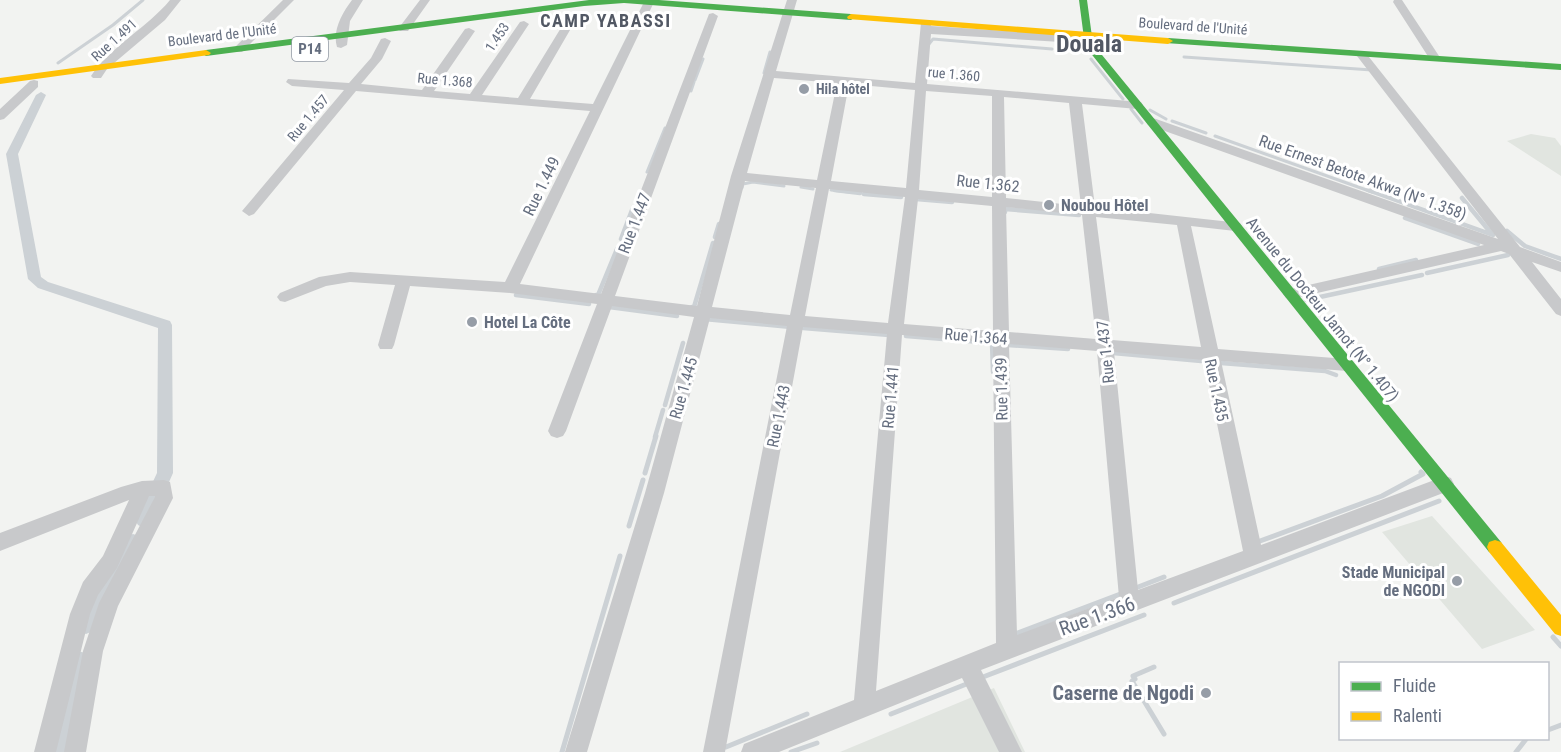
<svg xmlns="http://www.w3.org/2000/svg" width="1561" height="752" font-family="'Roboto Condensed',sans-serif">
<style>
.green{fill:#e1e5e0}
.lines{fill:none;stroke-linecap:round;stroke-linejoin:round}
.stream-far2{stroke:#ccd1d5;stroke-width:3}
.stream-far1{stroke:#ccd1d5;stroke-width:4.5}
.stream{stroke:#ccd1d5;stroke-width:5}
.canal{fill:#ccd1d5;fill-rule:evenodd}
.street{fill:#c8c9cb;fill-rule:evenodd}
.fast{fill:#4caf50;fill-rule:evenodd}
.slow{fill:#ffc107;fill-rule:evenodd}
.poi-dot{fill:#969da7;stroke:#fff;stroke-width:2}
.labels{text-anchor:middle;stroke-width:6;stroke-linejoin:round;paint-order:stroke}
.far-street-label{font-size:14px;fill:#656e7f;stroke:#fff}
.far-poi-label{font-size:14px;font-weight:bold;fill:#656e7f;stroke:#fff;text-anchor:start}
.shield{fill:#fff;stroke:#939aa5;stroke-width:1.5}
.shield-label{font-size:15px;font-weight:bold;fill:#656e7f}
.street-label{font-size:16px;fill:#656e7f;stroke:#fff}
.poi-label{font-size:16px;font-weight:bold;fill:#656e7f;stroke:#fff;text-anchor:start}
.far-district-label{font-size:18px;font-weight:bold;letter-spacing:1.5px;fill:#525864;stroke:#fff}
.near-street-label{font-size:20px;fill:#656e7f;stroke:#fff}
.near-poi-label{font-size:20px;font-weight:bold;fill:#656e7f;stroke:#fff;text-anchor:end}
.far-town-label{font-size:24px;font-weight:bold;fill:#525864;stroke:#fff}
</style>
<rect width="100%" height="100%" fill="#f2f3f1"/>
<path class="green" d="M1531,134L1555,138L1561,146V176L1507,141Z
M1432,516L1535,630L1482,649L1382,532Z
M994,688L1025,752H840Z"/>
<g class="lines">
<path class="stream-far2" d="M929,44L933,39L1052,49
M1184,57L1372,70
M1091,59L1123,99
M58,63L113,25L143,0
M764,73L770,52
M695,80L703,59
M691,91L694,82
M1131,109L1142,123
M1150,110L1166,119
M1172,121L1206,133
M1215,136L1372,192
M647,172L665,128
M801,187L813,189
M742,188L743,184L753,182L784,186
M831,190L849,192"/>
<path class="stream-far1" d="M835,190L860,193
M1368,190L1493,235
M864,194L901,197
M1462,198L1491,233
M916,199L952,202
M1005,212V209L1079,215
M1405,218L1478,244
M1507,231L1525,246L1561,259
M715,237L719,224
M621,239L632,210
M1379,269L1416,260
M1427,273L1508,255
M516,295L589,304
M596,295H598L617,249
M1306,300L1422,275
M609,307L677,316
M692,307H694L713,243
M704,319L791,327
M803,328L889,335
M906,336L992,343L993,372
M1008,345L1068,349
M1113,353L1201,361
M1221,363L1325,371L1336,375
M665,405L683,343
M655,437L663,410"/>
<path class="stream" d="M645,473L656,436
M629,526L643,480
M1260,541L1382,496L1423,474L1421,472
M1133,589L1164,577
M1174,603L1439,501
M1014,631L1015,634L1123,593
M1553,637L1561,646
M1154,667L1133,676L1135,679L1132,681L1164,734
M983,677L1144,615
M891,714L969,683
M1548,730L1561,725
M726,747L807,714
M562,752L620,556
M791,752L817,743
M1516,752L1527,738"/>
<path class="canal" d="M41,92L46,95L18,154L41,277L48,282L170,321L172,325L173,473L150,525L144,528L138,525L135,520L157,473L158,328L38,288L28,279L6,154L36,95Z
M133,534L139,536L142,542L139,548L97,618L93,631L86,634L79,631C71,612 115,555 127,536Z
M78,651L85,653L88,660L70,752H50L68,660L71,653Z"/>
<path class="street" d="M170,0H181L165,20L107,69L101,78H93L91,76C111,46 147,28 170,0Z
M283,0H294L242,52H234V48Z
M352,0H363L350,21L347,45L341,48L337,47C332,31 342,13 352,0Z
M420,0H430L408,31H400L398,29Z
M645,0H655L520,284L601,294L709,14L713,13L718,16L615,296L697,306L731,176L787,0H797L776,71L915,83L921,23L926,20L930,21L931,26L1069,35L1077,39V43L931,34L927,84L1141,102L1143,105L1137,109L1082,104L1095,207L1240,223L1242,226L1240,229L1235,231L1191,226L1218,349L1347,359L1353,361L1355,365L1353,369L1347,371L1221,361L1261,545L1445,476L1451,478L1454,484L1451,490L981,670L1022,752H999L962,678L779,752H741L744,744L854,700L887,334L803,327L725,752H703L787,326L710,318L664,493L587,752H565L645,493L694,317L612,306L566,431L563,436L557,438L551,436L548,431L597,304L510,293L410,286L394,345L392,349H380L378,345L395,285L350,282L326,286L285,302L280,301L277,297L280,293L319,277L350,272L505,282L590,111L356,91L254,214L249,216L242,211L344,90L292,86L286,82L288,79L349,83L371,58L381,39L385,38L391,41L382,59L361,84L422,90L465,29L469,28L475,31L434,91L470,94L520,22L524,21L529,24L482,95L518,98L567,18L572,15L577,18L530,99L593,104ZM774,78L837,83L817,180L747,173ZM849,84L915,90L906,188L831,181ZM926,91L992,96V197L919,190ZM1004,97L1069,103L1081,206L1006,198ZM745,181L816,188L790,315L712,307ZM829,189L905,197L888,323L805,316ZM918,199L992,206L993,331L904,324ZM1006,207L1082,215L1096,339L1009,332ZM1096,217L1177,225L1201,347L1112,340ZM902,335L993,343L996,643L876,691ZM1009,344L1097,351L1119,597L1017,635ZM1114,352L1204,360L1243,551L1138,590Z
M1394,0H1402L1441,59L1439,61H1431L1393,2Z
M1361,51L1365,52L1520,247L1561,262V272L1532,262L1561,299V316L1556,314L1509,254L1501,251L1291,299L1286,298L1283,294L1286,290L1291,289L1484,245L1148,125L1146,122L1152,118L1156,119L1498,239L1357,56L1355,54Z
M34,80L38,81V87L4,119L0,120V109L30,81Z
M164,480L170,482L173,498L118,606L103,651L86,752H64L83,651L99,603L155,497V496H149L117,568L98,595L90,614L56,752H34L70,614L83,582L103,556L129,500L0,551V533L121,487L142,481Z"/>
<path class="fast" d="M589,0H659L851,14L855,17L851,20L624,3L584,6L206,56L201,53L206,50Z
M1079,0H1087L1093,44L1501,542L1503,547L1501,552L1495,554L1489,552L1085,46Z
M1168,38L1561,64V70L1165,43L1163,41Z"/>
<path class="slow" d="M851,14L1168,38L1173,41L1168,44L848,19L847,17Z
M206,50L211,53L209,55L0,84V78Z
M1495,540L1501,542L1561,615V636L1555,634L1489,552L1487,547L1489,542Z"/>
</g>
<g class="poi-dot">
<circle cx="804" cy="89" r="6"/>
<circle cx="1049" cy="205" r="6"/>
<circle cx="472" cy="322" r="6"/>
<circle cx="1457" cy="581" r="6"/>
<circle cx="1206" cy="693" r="6"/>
</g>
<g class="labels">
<g class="far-street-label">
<text transform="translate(1193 26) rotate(4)" y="5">Boulevard de l'Unité</text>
<text transform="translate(222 35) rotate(-7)" y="5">Boulevard de l'Unité</text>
<text transform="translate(497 37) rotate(-56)" y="5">1.453</text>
<text transform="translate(114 40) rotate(-42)" y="5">Rue 1.491</text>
<text transform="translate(954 74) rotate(5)" y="5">rue 1.360</text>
<text transform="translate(445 80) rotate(5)" y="5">Rue 1.368</text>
<text transform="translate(308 118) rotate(-50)" y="5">Rue 1.457</text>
</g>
<g class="far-poi-label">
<text x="816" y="94">Hila hôtel</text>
</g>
<rect class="shield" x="292" y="37" width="36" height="24" rx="4.5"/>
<g class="shield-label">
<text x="310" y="54">P14</text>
</g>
<g class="street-label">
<text transform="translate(1363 177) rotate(20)" y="6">Rue Ernest Betote Akwa (N° 1.358)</text>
<text transform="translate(988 183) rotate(6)" y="6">Rue 1.362</text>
<text transform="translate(541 186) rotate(-64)" y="6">Rue 1.449</text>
<text transform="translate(634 223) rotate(-69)" y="6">Rue 1.447</text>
<text transform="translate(1323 309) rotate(51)" y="6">Avenue du Docteur Jamot (N° 1.407)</text>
<text transform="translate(976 336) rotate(5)" y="6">Rue 1.364</text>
<text transform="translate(1105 352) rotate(-96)" y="6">Rue 1.437</text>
<text transform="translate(683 388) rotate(-74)" y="6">Rue 1.445</text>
<text transform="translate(1001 389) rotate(-91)" y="6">Rue 1.439</text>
<text transform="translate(1217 390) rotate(78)" y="6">Rue 1.435</text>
<text transform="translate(890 397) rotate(-85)" y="6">Rue 1.441</text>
<text transform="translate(778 416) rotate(-79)" y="6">Rue 1.443</text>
</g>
<g class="poi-label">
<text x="1061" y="211">Noubou Hôtel</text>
<text x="484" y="328">Hotel La Côte</text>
<text x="1445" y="578" text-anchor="end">Stade Municipal<tspan x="1445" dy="18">de NGODI</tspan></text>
</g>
<g class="far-district-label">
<text x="606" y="27">CAMP YABASSI</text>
</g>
<g class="near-street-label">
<text transform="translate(1097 616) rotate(-20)" y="7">Rue 1.366</text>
</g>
<g class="near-poi-label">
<text x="1194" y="700">Caserne de Ngodi</text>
</g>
<g class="far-town-label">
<text x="1089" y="52">Douala</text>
</g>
</g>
<rect x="1339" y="662" width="210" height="78" fill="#ffffff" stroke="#c1c5cc" stroke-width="1.5"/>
<rect x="1351" y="682" width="30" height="9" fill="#4caf50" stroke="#c1c5cc" stroke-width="1.5"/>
<text x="1393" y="692" font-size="18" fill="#656e7f">Fluide</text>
<rect x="1351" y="712" width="30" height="9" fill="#ffc107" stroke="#c1c5cc" stroke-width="1.5"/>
<text x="1393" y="722" font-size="18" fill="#656e7f">Ralenti</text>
</svg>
